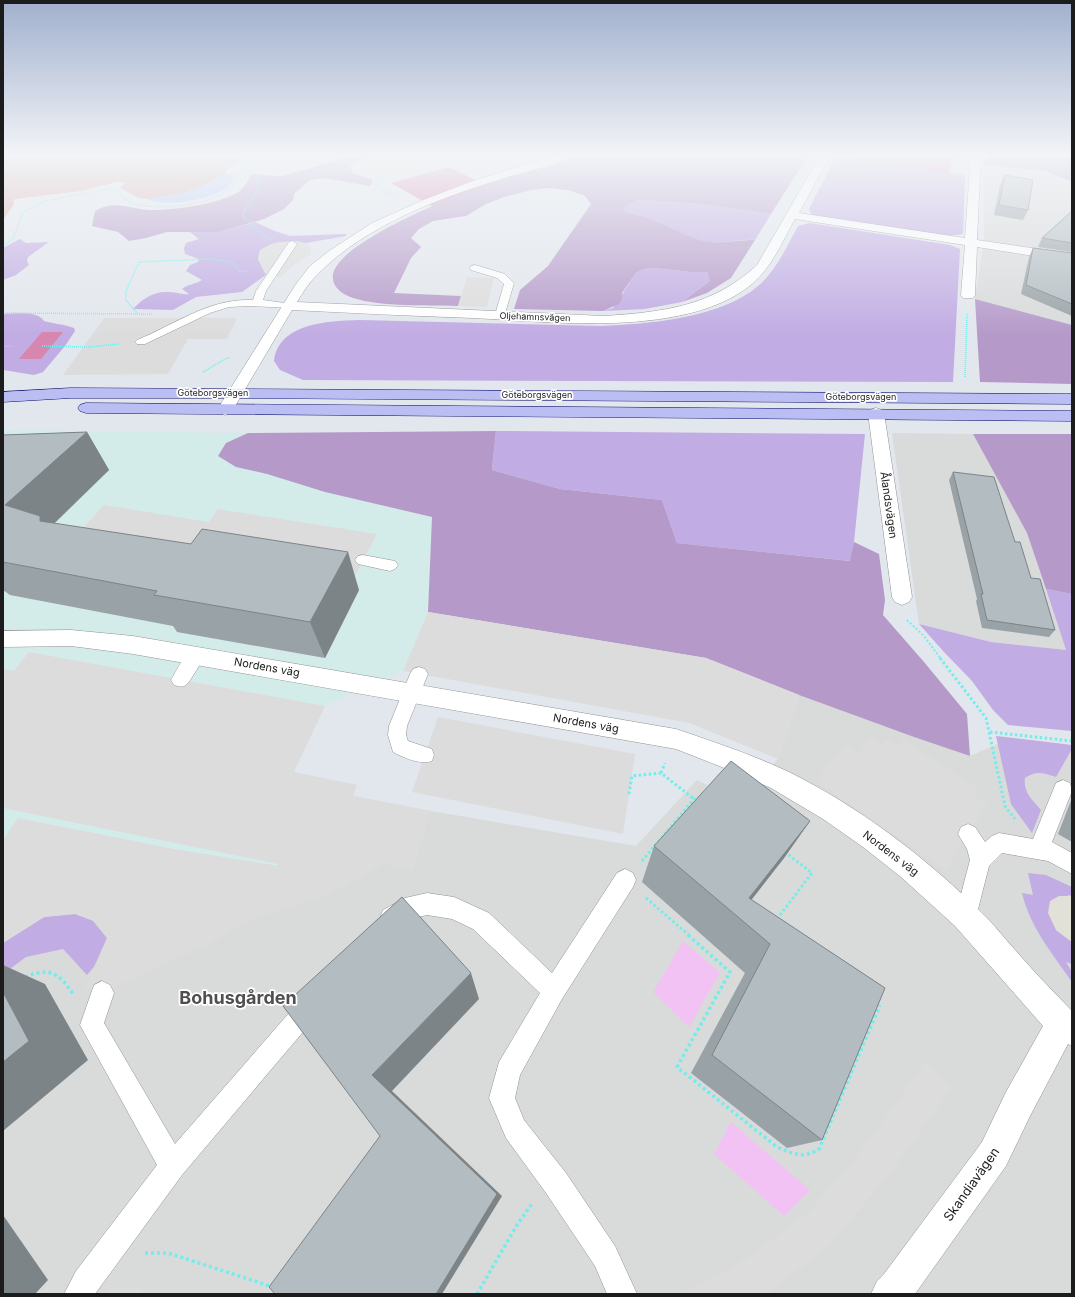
<svg xmlns="http://www.w3.org/2000/svg" width="1075" height="1297" font-family="Inter,sans-serif">
<style>
.residential{fill:#d9dada}
.commercial{fill:#d3ecea}
.grass{fill:#c1ace3}
.forest{fill:#b59ac9}
.sand{fill:#b5cbf8}
.park{fill:#f2c2f4}
.pitch{fill:#d686af}
.parking{fill:#dcdcdc}
.plaza{fill:#e2e1d7}
.water{fill:#d7aba6}
.lines{fill:none;stroke-linecap:round;stroke-linejoin:round}
.service-casing{stroke:#939393;stroke-width:1}
.minor-casing{stroke:#939393;stroke-width:1}
.secondary-casing{stroke:#0d0f68;stroke-width:1}
.path-far3{stroke:#72edeb;stroke-width:1.5;stroke-dasharray:1 1;stroke-linecap:butt}
.path-far2{stroke:#72edeb;stroke-width:2;stroke-dasharray:2 2;stroke-linecap:butt}
.path-far1{stroke:#72edeb;stroke-width:3;stroke-dasharray:2.5 2.5;stroke-linecap:butt}
.path{stroke:#72edeb;stroke-width:3.5;stroke-dasharray:3 3;stroke-linecap:butt}
.service{fill:#fff;fill-rule:evenodd}
.minor{fill:#fff;fill-rule:evenodd}
.secondary{fill:#babef3;fill-rule:evenodd}
.wall{fill:#99a2a6}
.shaded-wall{fill:#7d8487}
.building{fill:#b2bcc1;stroke:#7d8487}
.labels{text-anchor:middle;stroke-width:3.5;stroke-linejoin:round;paint-order:stroke}
.far-street-label{font-size:9px;fill:#1c1c1c;stroke:#fff}
.street-label{font-size:11px;fill:#1c1c1c;stroke:#fff}
.near-street-label{font-size:13px;fill:#1c1c1c;stroke:#fff}
.near-district-label{font-size:18px;font-weight:bold;fill:#4f4f4f;stroke:#fff}
</style>
<rect width="100%" height="100%" fill="#e2e7ed"/>
<path class="residential" d="M983,164L1045,171L1072,184V325L975,299L984,240Z
M892,433L973,434L1027,533L1066,650L991,642L919,624Z
M799,695L914,737L970,756L1002,742L1072,747V1294H3V840L353,796L431,811L636,846L697,780L741,802L778,759Z"/>
<path class="commercial" d="M3,430L248,433L226,443L236,467L267,474L325,492L432,517L428,612L403,671L325,706L294,772L357,785L278,866L173,849L19,818L3,840Z"/>
<path class="grass" d="M837,154H861L859,160L965,175L963,234L948,236L815,216L811,214L809,209Z
M641,200L702,204L771,214L755,240C738,239 723,244 706,242C689,239 674,228 658,222C648,217 636,215 626,212L624,208L633,202Z
M255,222L275,231L290,236L346,234V236L306,243L294,241L274,243L260,250L258,259L266,275L242,292L196,297L173,310L133,309C143,298 154,291 169,292C176,292 182,295 189,294L182,289C188,284 196,284 202,280L186,271L190,265L198,262L199,259L185,254L184,248L186,243L199,239L190,232H219Z
M810,223L950,245L960,249L953,382L303,380L280,370L274,361C279,322 330,321 361,320L601,326C648,324 721,318 758,286C776,271 787,246 798,226Z
M20,239L26,243L49,242L28,257L27,261L29,265L16,275L3,280V248Z
M654,268L690,272H707L710,281L682,302L645,309L603,311L613,308L636,273L644,269Z
M3,314C14,314 37,310 44,321C54,324 64,324 74,328L75,331L65,346L43,372L34,375L3,370Z
M496,431L865,434L854,542L851,561L677,543L662,500L560,489L492,470Z
M1046,589L1072,594V731L1008,725L993,710L972,681L944,652L919,624L991,642L1066,650Z
M996,736L1072,745V749L1056,777C1044,773 1036,770 1025,778C1023,792 1032,800 1041,810L1032,833L1011,804Z
M1028,873L1046,875L1072,887V896L1068,895L1056,930L1072,942V964L1066,962L1072,972V982C1052,953 1030,927 1022,893L1033,895Z
M75,914L93,921L107,938L98,962L87,975L63,949L26,957L3,974V943L44,917Z"/>
<path class="forest" d="M358,154H375L354,162L350,167L353,173L373,180L370,186L323,178L310,180L294,194L293,200L284,209L264,219L219,232H167L146,238L129,241L118,232L92,226L95,211C115,200 127,208 148,210C169,211 228,204 243,188C246,185 248,179 251,175C262,173 272,177 283,176Z
M579,154H809L771,214L702,204L641,200L633,202L624,208L626,212C637,215 648,217 658,222C673,228 687,237 703,241C721,245 737,239 755,240L731,278L707,293L682,302L710,281L707,272H690L654,268L644,269L636,273L622,293V299L619,304L603,311L514,309L520,290L548,266L591,204L585,196L568,190L549,188L532,190L507,196L486,204L466,216L433,221L419,229L411,238L421,247L411,258L394,293L461,296L458,306C426,305 383,307 353,298C342,294 331,287 333,274C340,240 466,191 498,180C525,171 553,165 579,154Z
M994,154H1072V182L1045,171L982,164Z
M975,299L1072,325V384L980,382Z
M496,431L492,470L560,489L662,500L677,543L850,561L854,542L879,554L885,600L883,615L924,662L967,714L970,756L914,737L799,695L706,658L428,612L432,517L325,492L267,474L236,467L218,456L226,443L248,433Z
M973,434H1072V594L1046,589L1027,533Z"/>
<path class="sand" d="M225,174L237,175C234,179 231,184 228,187C213,200 163,208 147,199L184,193L204,185Z"/>
<path class="park" d="M683,941L720,973L689,1027L653,992Z
M731,1122L810,1190L784,1216L714,1154Z"/>
<path class="pitch" d="M861,154H952L949,173L859,160Z
M449,167L485,185L432,206L391,183Z
M42,332H63L41,359H19Z"/>
<path class="parking" d="M952,154H967L965,175L949,173Z
M294,241L306,243L311,248V254L295,264L281,277L266,275L258,259L260,250L274,243Z
M467,277L494,278L487,307L458,306Z
M104,318H237L227,339H188L168,374L63,375Z
M104,505L209,522L218,509L377,534L351,584L64,549Z
M428,612L706,658L799,695L778,759L689,723L403,671Z
M29,652L325,706L294,772L357,785L353,796L431,811L413,870L383,864L330,894L255,918L211,943L102,993L85,987L107,938L93,920L75,914L44,917L3,943V840L18,818L173,849L277,866L278,864L3,808V669L14,671Z
M438,717L635,754L623,834L412,792Z
M871,738L882,745L887,739L898,746L903,740L978,788L974,795L987,804L946,870L816,781L845,744L859,753Z
M925,1062L953,1086L891,1172L829,1246L766,1294H684L749,1257L809,1212L866,1145Z
M109,1288H143L142,1294H107Z"/>
<path class="plaza" d="M382,154H412L423,158L426,162L425,166L420,170L402,175L380,176L366,171L363,168V164L366,160Z
M1059,896H1072V942L1056,930L1048,913L1050,901Z"/>
<path class="water" d="M3,154H244L238,162L228,169L225,174L204,185L184,193L147,199L139,198L120,188L126,183L117,182L81,191L15,199L13,201L14,204L3,220Z"/>
<g class="lines">
<defs>
<path id="service" d="M292,241L297,244L266,291L263,300L292,304L293,306L292,308L251,306L229,307L210,313L145,344H137L135,342L137,340C176,324 209,298 253,300L256,291L289,242Z
M475,265L505,274L514,283L504,317H496L495,315L504,284L497,278L471,270L470,268L471,266Z
M363,555L395,561L398,565L395,569L390,571L358,564L355,560L358,556Z
M196,648L202,650L205,655C202,661 190,682 186,685C182,688 178,686 174,685L171,680C177,670 185,652 196,648Z
M419,667L425,669L428,674L407,726L406,735L408,741L432,749L434,755L432,761C420,765 404,758 393,752L388,735L389,726L410,674L413,669Z
M1063,780L1070,783L1072,791L1052,842L1072,853V874L1048,861L1002,853L989,866L974,925L966,928L958,925L955,917L970,860L967,849L958,834L961,827L968,824L975,827L985,842L992,836L999,833L1033,839L1056,783Z
M625,869L633,873L636,880L633,887L562,999L520,1075L515,1098L524,1120L566,1173L615,1246L637,1294H607L595,1266L546,1193L506,1138L489,1098L499,1062L540,993L473,929L452,919L427,915L409,919L391,929L383,926L380,918L383,910L405,898L427,893L454,897L489,913L552,973L617,873Z
M102,981L110,985L114,993L104,1023L175,1144L303,997L311,993L319,997L323,1005L319,1013L182,1175L95,1294H64L76,1271L157,1165L80,1025L94,985Z"/>
<path id="minor" d="M559,154H574C565,164 522,172 508,177C444,196 366,225 319,273C310,281 303,292 297,302L604,316C662,312 712,307 757,265L821,154H831L799,213L965,238L971,154H981L977,240L1072,254V262L977,247L975,295L973,298H963L961,295L965,245L795,219C782,242 772,267 752,284C687,338 553,322 473,318C413,316 353,313 292,310L231,413L225,415L219,413L217,410L296,284L310,266L329,251L372,223L421,201L470,182Z
M876,408L882,410L884,413L912,597L909,602L902,605L895,602L892,597L868,413L870,410Z
M71,630L133,636L676,729C714,742 753,755 789,772C859,807 924,856 980,911C993,923 1004,938 1016,951C1034,972 1053,991 1072,1011V1046L1068,1044L1030,1116L1006,1166L915,1294H871L877,1281L884,1274L982,1142L1006,1092L1043,1026L955,926L901,877L863,847L823,819L771,788L737,773L676,749L133,654L71,646L3,647V631Z"/>
<path id="secondary" d="M71,388L1072,394V404L234,398H71L3,402V392Z
M86,403L1072,411V421L86,413L80,411L78,408L80,405Z"/>
</defs>
<use href="#service" class="service-casing"/>
<use href="#minor" class="minor-casing"/>
<use href="#secondary" class="secondary-casing"/>
<path class="path-far3" d="M243,170L252,172L258,177L259,188L244,212L243,217L270,240
M383,176L378,187L394,196
M3,246L13,239L23,212L46,201L108,189C110,190 115,190 117,191C123,195 125,202 134,204C157,210 211,206 229,189C239,179 246,166 254,154
M3,313L152,314
M138,314L126,300V291L139,262L209,259L232,262L239,271H249
M3,346H12
M42,346L89,347L119,344
M203,372L227,358H230
M965,377L967,314"/>
<path class="path-far2" d="M907,620L924,636L941,659"/>
<path class="path-far1" d="M940,658L986,718L1005,806L1015,819
M990,732L1072,741
M661,773L665,763
M629,794L632,776L661,773L694,799
M642,861L694,799L700,797
M646,898L690,936
M777,919L812,873L785,852"/>
<path class="path" d="M688,935L730,972L677,1067L777,1147C793,1154 804,1159 819,1149L880,1005
M25,977C50,967 59,973 73,994
M145,1253H168L273,1287
M477,1294L517,1225L533,1202"/>
<use href="#service" class="service"/>
<use href="#minor" class="minor"/>
<use href="#secondary" class="secondary"/>
</g>
<path class="wall" d="M1005,175L1028,210L1023,220L994,215L1000,185Z
M1072,211V252L1038,247L1042,238Z
M1033,248L1072,253V316L1021,294L1029,257Z
M87,432L109,470L55,523L359,590L325,658L177,632L173,626L10,595L3,590V435Z
M953,472L1015,542L1055,630L1049,637L982,628L976,601L977,599L949,480Z
M1072,798V842L1058,834Z
M810,821L784,858L751,900L885,988L822,1140L787,1148L691,1073L745,973L642,882L654,846Z"/>
<path class="shaded-wall" d="M87,432L109,470L49,528L5,505Z
M348,552L359,590L325,658L310,622Z
M810,821L784,858L738,917L749,898Z
M3,965L45,984L88,1060L3,1131Z
M471,973L479,999L392,1091L502,1196L442,1294H436L372,1075Z
M3,1215L48,1280L35,1294H3Z"/>
<path class="building" d="M1005,175L1033,180L1028,210L999,205Z
M1072,211V243L1042,238Z
M1033,248L1072,253V304L1026,285Z
M87,432L5,505L40,516V521L191,544L202,529L348,552L310,622L154,595L157,591L3,562V435Z
M953,472L994,477L1015,542H1020L1031,578L1040,579L1055,630L987,620L981,594H983Z
M731,761L810,821L749,898L885,988L822,1140L712,1055L770,944L654,846Z
M402,897L471,973L372,1075L497,1194L436,1294H275L269,1287L380,1136L283,1006Z
M3,992L29,1041L3,1062Z"/>
<linearGradient id="sky" x2="0" y2="1"><stop stop-color="#a1b0ce"/><stop offset="0.46" stop-color="#f2f4f7"/><stop offset="1" stop-color="#f2f4f7" stop-opacity="0"/></linearGradient>
<rect width="1075" height="336" fill="url(#sky)"/>
<g class="labels">
<g class="far-street-label">
<text transform="translate(535 317) rotate(2)" y="3">Oljehamnsvägen</text>
<text x="213" y="396">Göteborgsvägen</text>
<text x="537" y="398">Göteborgsvägen</text>
<text x="861" y="400">Göteborgsvägen</text>
</g>
<g class="street-label">
<text transform="translate(889 505) rotate(82)" y="4">Ålandsvägen</text>
<text transform="translate(267 667) rotate(10)" y="4">Nordens väg</text>
<text transform="translate(586 723) rotate(10)" y="4">Nordens väg</text>
<text transform="translate(891 853) rotate(37)" y="4">Nordens väg</text>
</g>
<g class="near-street-label">
<text transform="translate(971 1184) rotate(-55)" y="5">Skandiavägen</text>
</g>
<g class="near-district-label">
<text x="238" y="1004">Bohusgården</text>
</g>
</g>
<rect width="1075" height="1297" fill="none" stroke="#1c1c1c" stroke-width="8"/>
</svg>
